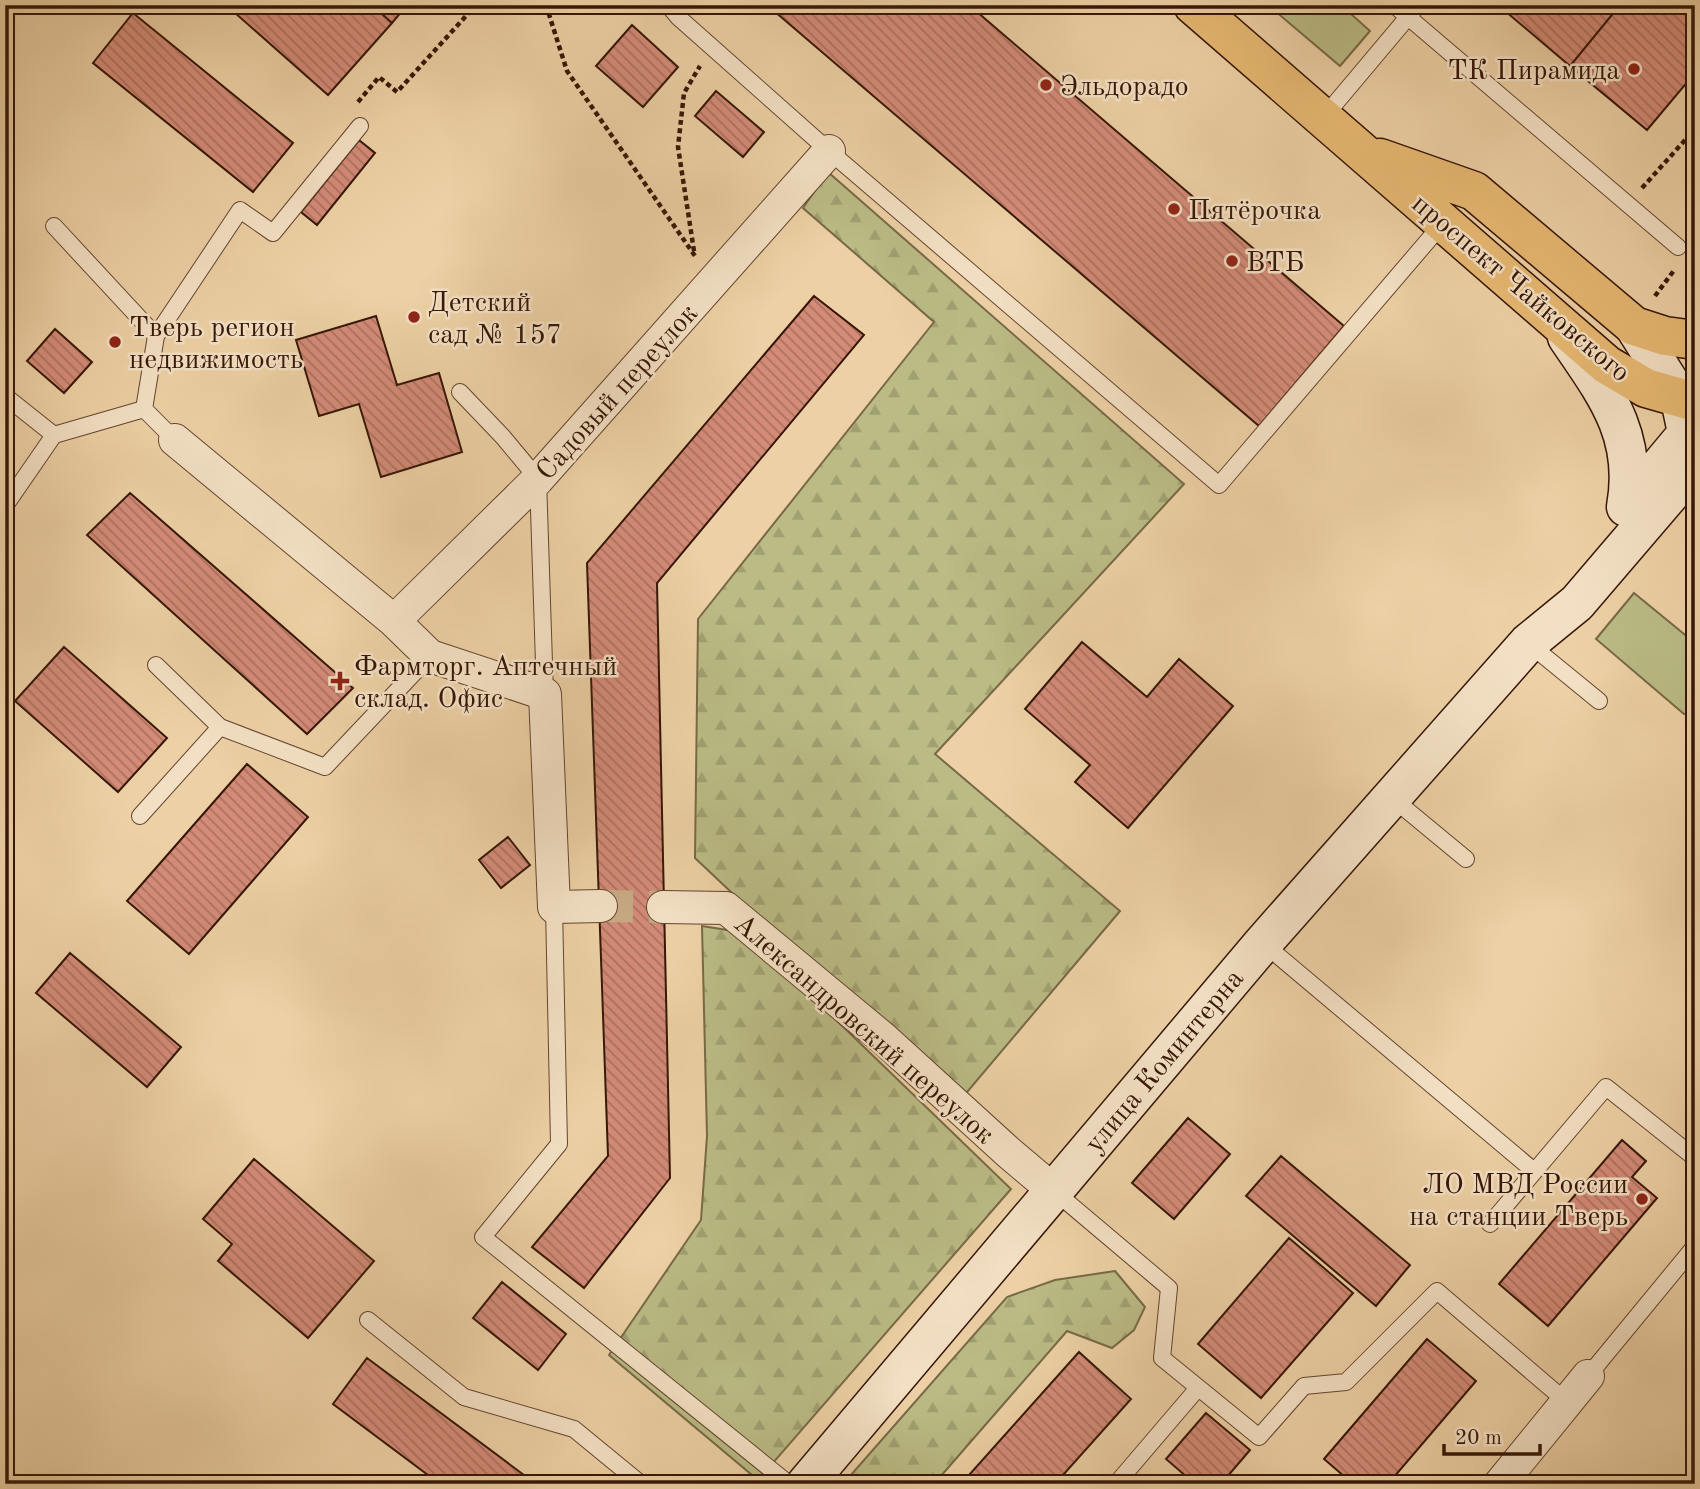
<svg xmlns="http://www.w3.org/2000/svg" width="1700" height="1489" font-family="'Old Standard TT',serif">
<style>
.grass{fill:#babb85;stroke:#786946;stroke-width:2}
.forest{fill:url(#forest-firs);stroke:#786946;stroke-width:2}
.building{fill:url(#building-back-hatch);stroke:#361707;stroke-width:2}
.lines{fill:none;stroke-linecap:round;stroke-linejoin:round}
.minor-tunnel{stroke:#c8ab85;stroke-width:32;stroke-dasharray:32 16;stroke-linecap:butt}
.service-casing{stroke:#64452e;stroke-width:18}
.minor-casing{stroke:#64452e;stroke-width:34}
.secondary-casing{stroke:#361707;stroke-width:41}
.primary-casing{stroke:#361707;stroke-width:41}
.path{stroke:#361707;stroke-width:4.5;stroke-dasharray:5 3.5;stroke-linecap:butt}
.service{stroke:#f3e0c4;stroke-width:16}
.minor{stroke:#f3e0c4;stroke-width:32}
.secondary{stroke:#f3e0c4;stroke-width:38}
.primary{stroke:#e6b872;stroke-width:38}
.poi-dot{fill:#8f2418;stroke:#f3e0c4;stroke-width:2.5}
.labels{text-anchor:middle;stroke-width:5;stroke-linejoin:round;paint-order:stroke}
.poi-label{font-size:28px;fill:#361707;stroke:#f3e0c4;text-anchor:start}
.street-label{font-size:28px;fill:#361707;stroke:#f3e0c4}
</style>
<defs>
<pattern id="forest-firs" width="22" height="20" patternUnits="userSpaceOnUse" patternTransform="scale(1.75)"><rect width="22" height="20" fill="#babb85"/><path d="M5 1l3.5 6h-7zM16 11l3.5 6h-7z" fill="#a0a071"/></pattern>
<pattern id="building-back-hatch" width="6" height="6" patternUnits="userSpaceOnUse" patternTransform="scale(1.75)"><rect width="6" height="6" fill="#d48b78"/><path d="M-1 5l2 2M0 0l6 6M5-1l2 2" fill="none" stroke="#ad7160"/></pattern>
</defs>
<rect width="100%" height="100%" fill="#edd0a5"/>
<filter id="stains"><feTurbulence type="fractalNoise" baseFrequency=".00286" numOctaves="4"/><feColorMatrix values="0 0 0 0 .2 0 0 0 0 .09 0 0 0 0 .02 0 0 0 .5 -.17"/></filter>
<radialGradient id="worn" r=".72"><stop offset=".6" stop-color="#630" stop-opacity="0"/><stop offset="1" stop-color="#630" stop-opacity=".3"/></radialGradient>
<path class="grass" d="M1268,5H1341L1370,31L1340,66Z
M1634,593L1695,643V714H1684L1596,639Z"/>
<path class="forest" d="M828,172L1184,484L935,754L1120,911L962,1098L816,972L695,858L698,619L934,322L803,208Z
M702,926L746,933L1011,1189L758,1480L609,1355L701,1220L707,1136Z
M1115,1271L1145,1307L1134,1330L1112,1348L1067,1331L934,1484H843L1007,1297L1055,1280Z"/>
<path class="building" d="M226,5H372L392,23L328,95Z
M372,5H407L392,23Z
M767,5H969L1344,326L1259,426Z
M1498,5H1620L1570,66Z
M1620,5H1695V73L1647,130L1570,66Z
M133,13L293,143L253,192L93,63Z
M632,25L678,67L643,107L596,66Z
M716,91L764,132L743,157L695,116Z
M359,140L375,153L317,225L301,212Z
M814,296L864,335L657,583L670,1178L584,1288L532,1247L608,1156L587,563Z
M376,316L397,385L439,373L462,452L381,477L359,404L319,416L296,340Z
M55,329L92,362L64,393L27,361Z
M130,493L353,688L307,734L87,535Z
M1082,642L1147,697L1179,659L1233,706L1128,828L1075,782L1090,765L1025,709Z
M64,647L167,738L118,792L15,701Z
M247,764L308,817L189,954L127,901Z
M508,837L530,865L501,888L479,860Z
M70,953L181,1047L147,1087L36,993Z
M1188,1118L1230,1154L1174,1219L1132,1183Z
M1622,1140L1646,1161L1632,1177L1657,1198L1548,1326L1499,1284Z
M1281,1156L1410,1265L1376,1306L1246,1196Z
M254,1159L374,1261L308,1338L218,1261L232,1244L203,1219Z
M1289,1238L1353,1293L1261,1398L1198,1344Z
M502,1282L566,1334L538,1370L473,1318Z
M1427,1339L1476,1381L1388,1484H1353L1324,1459Z
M1079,1352L1131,1399L1055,1484H961Z
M367,1358L536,1484H440L333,1404Z
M1206,1413L1250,1450L1221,1484H1195L1166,1459Z"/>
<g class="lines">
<path class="minor-tunnel" d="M601,906L663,907"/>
<defs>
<path id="service" d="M668,5L678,17L829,151L1219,485L1443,223
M1394,5L1678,247
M1323,118L1418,5
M54,226L156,336L144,409L175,440
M156,336L240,210L273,233L360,126
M460,392L503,437L538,479L545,694
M5,396L54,435
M5,506L54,435L144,409
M1528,643L1599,701
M156,665L220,727L325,767L430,656
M1391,797L1466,859
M140,816L220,727
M554,907L559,1144L483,1237L789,1484
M1263,943L1534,1171
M1053,1190L1169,1288L1162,1358L1259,1437L1304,1386L1346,1382L1437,1291L1568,1403
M1490,1224L1606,1087L1695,1158
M368,1320L464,1397L574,1429L641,1484
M1588,1376L1695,1246
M1116,1484L1198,1388"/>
<path id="minor" d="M175,440L394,621L430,656L545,694L554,907L601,906
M394,621L538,479L829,151
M663,907L726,908L884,1039L1008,1152L1053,1190
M1500,1484L1588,1376"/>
<path id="secondary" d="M1634,326L1680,399L1685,423
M1567,337C1605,393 1639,435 1626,507
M1645,484L1695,424
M806,1484L1263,943L1528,643L1577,603L1695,465"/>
<path id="primary" d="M1193,5L1607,365L1646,388L1695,402
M1380,158L1474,191L1634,326L1665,336L1695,340"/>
</defs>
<use href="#service" class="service-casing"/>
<use href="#minor" class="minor-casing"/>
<use href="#secondary" class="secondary-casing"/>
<use href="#primary" class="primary-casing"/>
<path class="path" d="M546,5L567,71L695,256
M358,102L379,77L397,92L476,5
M1642,188L1695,129
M694,251L678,147L684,93L700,66
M1655,296L1675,269"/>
<use href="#service" class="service"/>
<use href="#minor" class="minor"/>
<use href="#secondary" class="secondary"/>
<use href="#primary" class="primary"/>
</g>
<g class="poi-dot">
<circle cx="1634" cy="69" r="7"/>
<circle cx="1046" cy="85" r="7"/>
<circle cx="1174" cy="209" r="7"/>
<circle cx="1232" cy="261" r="7"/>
<circle cx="414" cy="317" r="7"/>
<circle cx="115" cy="342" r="7"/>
<path d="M336.5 670.5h7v7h7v7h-7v7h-7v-7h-7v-7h7z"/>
<circle cx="1642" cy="1199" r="7"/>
</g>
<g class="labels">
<g class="poi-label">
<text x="1620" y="79" text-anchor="end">ТК Пирамида</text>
<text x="1060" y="95">Эльдорадо</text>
<text x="1188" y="219">Пятёрочка</text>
<text x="1246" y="271">ВТБ</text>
<text x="428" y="311">Детский<tspan x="428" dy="32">сад № 157</tspan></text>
<text x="129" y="336">Тверь регион<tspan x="129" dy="32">недвижимость</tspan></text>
<text x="354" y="675">Фармторг. Аптечный<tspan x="354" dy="32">склад. Офис</tspan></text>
<text x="1628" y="1193" text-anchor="end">ЛО МВД России<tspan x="1628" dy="32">на станции Тверь</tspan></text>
</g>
<g class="street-label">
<text transform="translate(1522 287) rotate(40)" y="10">проспект Чайковского</text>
<text transform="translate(616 391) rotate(-48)" y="10">Садовый переулок</text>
<text transform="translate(865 1028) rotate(41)" y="10">Александровский переулок</text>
<text transform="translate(1163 1060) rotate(-50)" y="10">улица Коминтерна</text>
</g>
</g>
<rect width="1700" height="1489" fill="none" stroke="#edd0a5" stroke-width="28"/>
<rect x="7" y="7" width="1686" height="1475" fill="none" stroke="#361707" stroke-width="3.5"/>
<rect x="14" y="14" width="1672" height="1461" fill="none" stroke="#361707" stroke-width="2"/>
<path d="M1444 1444v10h96v-10" fill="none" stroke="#361707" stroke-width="3.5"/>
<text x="1455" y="1444" font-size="21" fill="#361707" stroke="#f3e0c4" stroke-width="5" paint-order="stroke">20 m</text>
<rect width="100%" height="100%" filter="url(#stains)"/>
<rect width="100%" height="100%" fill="url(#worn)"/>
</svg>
